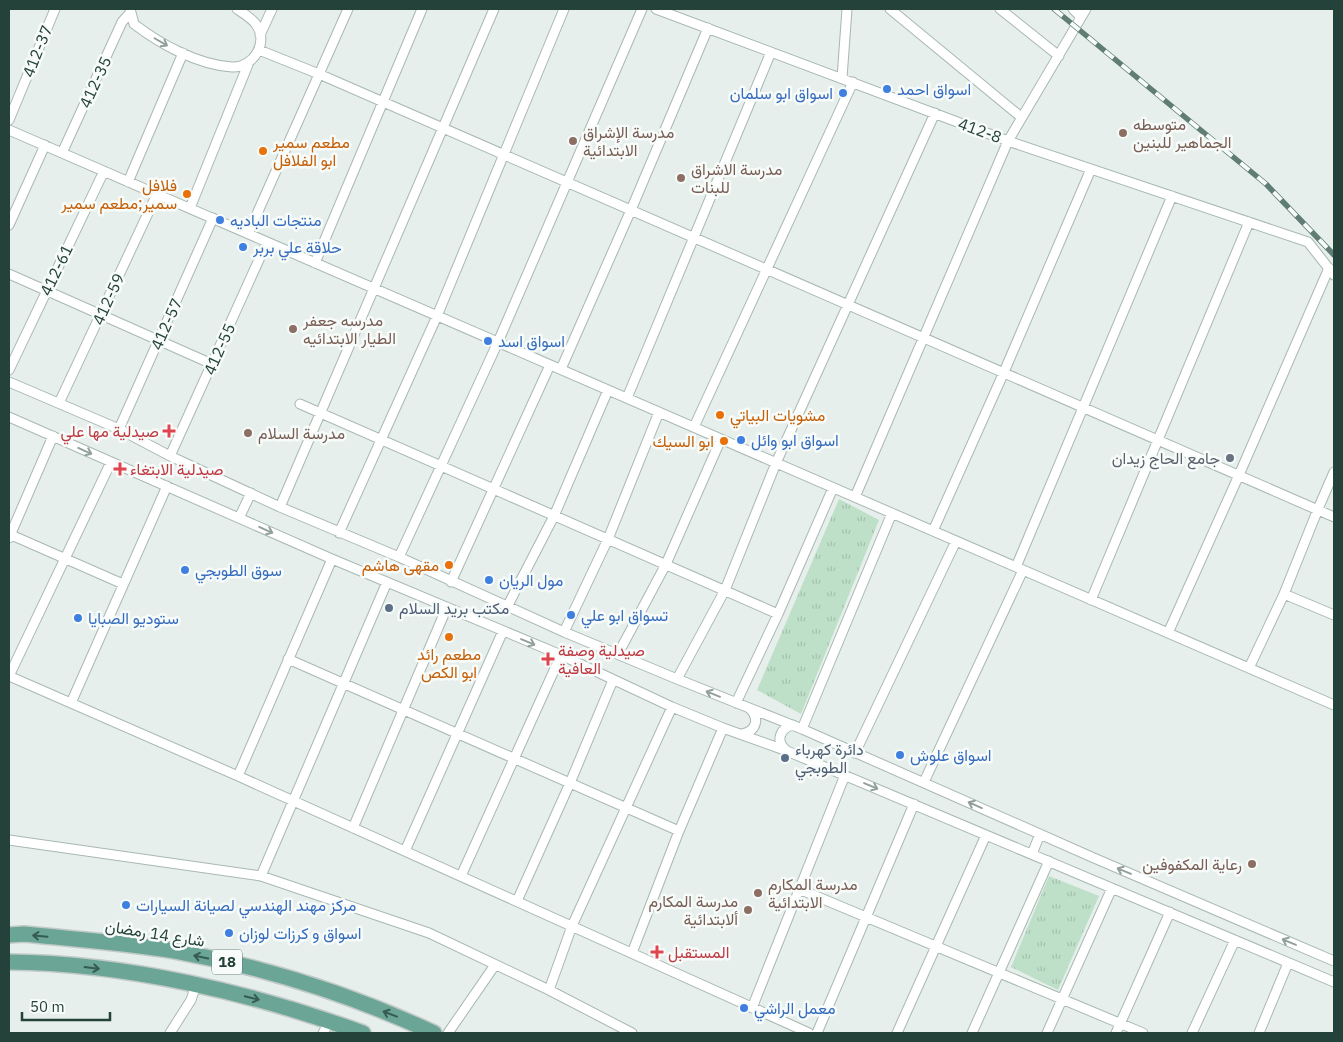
<svg xmlns="http://www.w3.org/2000/svg" width="1343" height="1042" font-family="'IBM Plex Sans',Vazirmatn,sans-serif">
<style>
.park{fill:url(#park-tufts)}
.lines{fill:none;stroke-linecap:round;stroke-linejoin:round}
.street-casing{stroke:#a8b8b2;stroke-width:11}
.primary-casing{stroke:#c2cac8;stroke-width:18}
.street{stroke:#fff;stroke-width:9}
.primary{stroke:#6aa596;stroke-width:15}
.rail-casing{stroke:#5f7d75;stroke-width:5.5}
.rail{stroke:#f7fbf9;stroke-width:4;stroke-dasharray:11;stroke-linecap:butt}
.oneway{stroke:#92a09c}
.oneway2{stroke:#365b51}
.shop-dot{fill:#3f7fe0;stroke:#f7fbf9;stroke-width:2}
.education-dot{fill:#8d6e63;stroke:#f7fbf9;stroke-width:2}
.food-dot{fill:#e8710a;stroke:#f7fbf9;stroke-width:2}
.health-dot{fill:#e0444e;stroke:#f7fbf9;stroke-width:2}
.worship-dot{fill:#6b7280;stroke:#f7fbf9;stroke-width:2}
.service-dot{fill:#5c6f8a;stroke:#f7fbf9;stroke-width:2}
.labels{text-anchor:middle;stroke-width:5;stroke-linejoin:round;paint-order:stroke}
.shield{fill:#f7fbf9;stroke:#637a73;stroke-width:1}
.shield-label{font-size:15px;font-weight:bold;fill:#24423a}
.street-label{font-size:16px;fill:#24423a;stroke:#f7fbf9}
.shop-label{font-size:16px;fill:#366cbe;stroke:#f7fbf9;text-anchor:start}
.education-label{font-size:16px;fill:#785e54;stroke:#f7fbf9;text-anchor:start}
.food-label{font-size:16px;fill:#c56008;stroke:#f7fbf9;text-anchor:end}
.health-label{font-size:16px;fill:#be3a42;stroke:#f7fbf9;text-anchor:start}
.worship-label{font-size:16px;fill:#5b616d;stroke:#f7fbf9;text-anchor:end}
.service-label{font-size:16px;fill:#4e5e75;stroke:#f7fbf9;text-anchor:start}
</style>
<defs>
<pattern id="park-tufts" width="24" height="20" patternUnits="userSpaceOnUse" patternTransform="scale(1.25)"><rect width="24" height="20" fill="#bfe0c8"/><path d="M3 7l-1-3M5 7V3M7 7l1-3M15 17l-1-3M17 17v-4M19 17l1-3" fill="none" stroke="#a4c1ad"/></pattern>
</defs>
<rect width="100%" height="100%" fill="#e6efeb"/>
<path class="park" d="M839,499L879,520L801,714L757,690Z
M1049,876L1099,896L1058,990L1011,967Z"/>
<g class="lines">
<defs>
<path id="street" d="M130,9L134,24C160,44 198,65 232,67C254,68 270,41 255,23C251,18 243,13 237,9
M656,9L1008,141L1308,242L1334,275
M890,9L1021,117
M1000,9L1059,56
M1073,9L1081,17
M260,35L272,9
M259,50L319,74L1334,517
M842,78L847,9
M9,120L55,9
M9,130L1334,705
M62,153L122,22L130,13
M128,182L183,53
M190,208L249,62
M9,225L45,145
M248,234L348,9
M315,263L422,9
M9,274L212,364
M561,369L631,210L708,28
M9,370L104,171
M9,382L119,429L170,456L280,507L399,557L564,632L677,679L802,729L1094,858L1334,961
M627,398L771,52
M59,403L157,194
M300,404L778,614
M9,417L332,559L561,655L672,707L723,728L787,751L1334,982
M694,427L853,82
M119,429L213,218
M170,456L267,242
M111,462L9,676L238,776L809,1033
M855,497L1008,141L1086,9
M280,507L494,9
M239,518L251,493
M933,531L1004,372L1091,169
M339,533L437,316L564,9
M9,534L123,584
M9,538L53,436
M399,557L498,342L642,9
M1016,567L1172,196
M451,582L550,365
M1284,594L1334,615
M1091,600L1249,222
M507,607L554,516L608,390
M564,632L608,539L659,412
M1168,633L1239,475L1329,268
M618,654L666,564L721,439
M288,659L679,831
M1249,668L1284,594L1318,509L1334,472
M677,679L725,590L776,463L935,113
M71,703L167,486
M736,703L778,614L833,488
M802,729L892,513
M742,734C757,731 760,718 749,708
M786,750C775,741 780,728 793,725
M855,753L956,541
M238,776L332,559
M924,782L1023,570
M353,828L447,607
M9,840L261,876L429,933L549,990L632,1033
M405,851L503,631
M1032,854L1040,834
M261,876L387,582
M461,876L561,655
M799,889L1143,1033
M517,901L570,783L613,680
M632,953L679,831L723,728
M549,990L572,926L672,707
M752,1008L845,775
M170,1033L191,1000L196,985
M323,1033L330,1021
M448,1033L495,965
M817,1033L914,804
M897,1033L986,835
M972,1033L1049,861
M1047,1033L1112,888
M1116,1033L1170,912
M1192,1033L1235,940
M1259,1033L1288,963"/>
<path id="primary" d="M9,935L24,934C74,939 125,943 175,951C264,967 352,995 434,1033
M9,962C125,963 253,993 363,1033"/>
</defs>
<use href="#street" class="street-casing"/>
<use href="#primary" class="primary-casing"/>
<use href="#street" class="street"/>
<use href="#primary" class="primary"/>
<defs>
<path id="rail" d="M1054,9L1266,184L1334,255"/>
</defs>
<use href="#rail" class="rail-casing"/>
<use href="#rail" class="rail"/>
</g>
<defs><path id="oneway-shaft" d="M-6 0H5M1.5-3L5.5 0L1.5 3" fill="none" stroke-width="1.6" stroke-linecap="round" stroke-linejoin="round" transform="scale(1.25)"/></defs>
<g class="oneway">
<use href="#oneway-shaft" transform="translate(161 42) rotate(30)"/>
<use href="#oneway-shaft" transform="translate(85 451) rotate(24)"/>
<use href="#oneway-shaft" transform="translate(266 530) rotate(24)"/>
<use href="#oneway-shaft" transform="translate(528 642) rotate(23)"/>
<use href="#oneway-shaft" transform="translate(713 694) rotate(-158)"/>
<use href="#oneway-shaft" transform="translate(871 786) rotate(23)"/>
<use href="#oneway-shaft" transform="translate(975 805) rotate(-156)"/>
<use href="#oneway-shaft" transform="translate(1124 871) rotate(-157)"/>
<use href="#oneway-shaft" transform="translate(1289 942) rotate(-157)"/>
</g>
<g class="oneway2">
<use href="#oneway-shaft" transform="translate(40 936) rotate(-175)"/>
<use href="#oneway-shaft" transform="translate(201 957) rotate(-168)"/>
<use href="#oneway-shaft" transform="translate(92 968) rotate(7)"/>
<use href="#oneway-shaft" transform="translate(252 998) rotate(14)"/>
<use href="#oneway-shaft" transform="translate(390 1014) rotate(-159)"/>
</g>
<g class="shop-dot">
<circle cx="887" cy="89" r="5"/>
<circle cx="843" cy="93" r="5"/>
<circle cx="220" cy="220" r="5"/>
<circle cx="243" cy="247" r="5"/>
<circle cx="488" cy="341" r="5"/>
<circle cx="741" cy="440" r="5"/>
<circle cx="185" cy="570" r="5"/>
<circle cx="489" cy="580" r="5"/>
<circle cx="571" cy="615" r="5"/>
<circle cx="78" cy="618" r="5"/>
<circle cx="900" cy="755" r="5"/>
<circle cx="126" cy="905" r="5"/>
<circle cx="229" cy="933" r="5"/>
<circle cx="744" cy="1008" r="5"/>
</g>
<g class="education-dot">
<circle cx="1123" cy="133" r="5"/>
<circle cx="573" cy="141" r="5"/>
<circle cx="681" cy="178" r="5"/>
<circle cx="293" cy="329" r="5"/>
<circle cx="248" cy="433" r="5"/>
<circle cx="1252" cy="864" r="5"/>
<circle cx="758" cy="893" r="5"/>
<circle cx="748" cy="910" r="5"/>
</g>
<g class="food-dot">
<circle cx="263" cy="151" r="5"/>
<circle cx="187" cy="194" r="5"/>
<circle cx="720" cy="415" r="5"/>
<circle cx="724" cy="441" r="5"/>
<circle cx="449" cy="565" r="5"/>
<circle cx="449" cy="637" r="5"/>
</g>
<g class="health-dot">
<path d="M166.5 423.5h5v5h5v5h-5v5h-5v-5h-5v-5h5z"/>
<path d="M117.5 461.5h5v5h5v5h-5v5h-5v-5h-5v-5h5z"/>
<path d="M545.5 651.5h5v5h5v5h-5v5h-5v-5h-5v-5h5z"/>
<path d="M654.5 944.5h5v5h5v5h-5v5h-5v-5h-5v-5h5z"/>
</g>
<circle class="worship-dot" cx="1230" cy="458" r="5"/>
<g class="service-dot">
<circle cx="389" cy="608" r="5"/>
<circle cx="785" cy="758" r="5"/>
</g>
<g class="labels">
<rect class="shield" x="212" y="949.5" width="30" height="25" rx="4"/>
<g class="shield-label">
<text x="227" y="967">18</text>
</g>
<g class="street-label">
<text transform="translate(37 51) rotate(-68)" y="6">412-37</text>
<text transform="translate(95 82) rotate(-65)" y="6">412-35</text>
<text transform="translate(980 130) rotate(20)" y="6">412-8</text>
<text transform="translate(56 270) rotate(-64)" y="6">412-61</text>
<text transform="translate(108 299) rotate(-65)" y="6">412-59</text>
<text transform="translate(166 324) rotate(-66)" y="6">412-57</text>
<text transform="translate(219 349) rotate(-66)" y="6">412-55</text>
<text transform="translate(155 933) rotate(9)" y="6">شارع 14 رمضان</text>
</g>
<g class="shop-label">
<text x="897" y="95">اسواق احمد</text>
<text x="833" y="99" text-anchor="end">اسواق ابو سلمان</text>
<text x="230" y="226">منتجات الباديه</text>
<text x="253" y="253">حلاقة علي بربر</text>
<text x="498" y="347">اسواق اسد</text>
<text x="751" y="446">اسواق ابو وائل</text>
<text x="195" y="576">سوق الطوبجي</text>
<text x="499" y="586">مول الريان</text>
<text x="581" y="621">تسواق ابو علي</text>
<text x="88" y="624">ستوديو الصبايا</text>
<text x="910" y="761">اسواق علوش</text>
<text x="136" y="911">مركز مهند الهندسي لصيانة السيارات</text>
<text x="239" y="939">اسواق و كرزات لوزان</text>
<text x="754" y="1014">معمل الراشي</text>
</g>
<g class="education-label">
<text x="1133" y="130">متوسطه<tspan x="1133" dy="18">الجماهير للبنين</tspan></text>
<text x="583" y="138">مدرسة الإشراق<tspan x="583" dy="18">الابتدائية</tspan></text>
<text x="691" y="175">مدرسة الاشراق<tspan x="691" dy="18">للبنات</tspan></text>
<text x="303" y="326">مدرسه جعفر<tspan x="303" dy="18">الطيار الابتدائيه</tspan></text>
<text x="258" y="439">مدرسة السلام</text>
<text x="1242" y="870" text-anchor="end">رعاية المكفوفين</text>
<text x="768" y="890">مدرسة المكارم<tspan x="768" dy="18">الابتدائية</tspan></text>
<text x="738" y="907" text-anchor="end">مدرسة المكارم<tspan x="738" dy="18">ألابتدائية</tspan></text>
</g>
<g class="food-label">
<text x="273" y="148" text-anchor="start">مطعم سمير<tspan x="273" dy="18">ابو الفلافل</tspan></text>
<text x="177" y="191">فلافل<tspan x="177" dy="18">سمير;مطعم سمير</tspan></text>
<text x="730" y="421" text-anchor="start">مشويات البياتي</text>
<text x="714" y="447">ابو السيك</text>
<text x="439" y="571">مقهى هاشم</text>
<text x="449" y="660" text-anchor="middle">مطعم رائد<tspan x="449" dy="18">ابو الكص</tspan></text>
</g>
<g class="health-label">
<text x="159" y="437" text-anchor="end">صيدلية مها علي</text>
<text x="130" y="475">صيدلية الابتغاء</text>
<text x="558" y="656">صيدلية وصفة<tspan x="558" dy="18">العافية</tspan></text>
<text x="668" y="958">المستقبل</text>
</g>
<g class="worship-label">
<text x="1220" y="464">جامع الحاج زيدان</text>
</g>
<g class="service-label">
<text x="399" y="614">مكتب بريد السلام</text>
<text x="795" y="755">دائرة كهرباء<tspan x="795" dy="18">الطوبجي</tspan></text>
</g>
</g>
<rect width="1343" height="1042" fill="none" stroke="#24423a" stroke-width="20"/>
<path d="M22 1012v8h88v-8" fill="none" stroke="#24423a" stroke-width="2.5"/>
<text x="30" y="1012" font-size="15" fill="#24423a" stroke="#f7fbf9" stroke-width="4" paint-order="stroke">50 m</text>
</svg>
